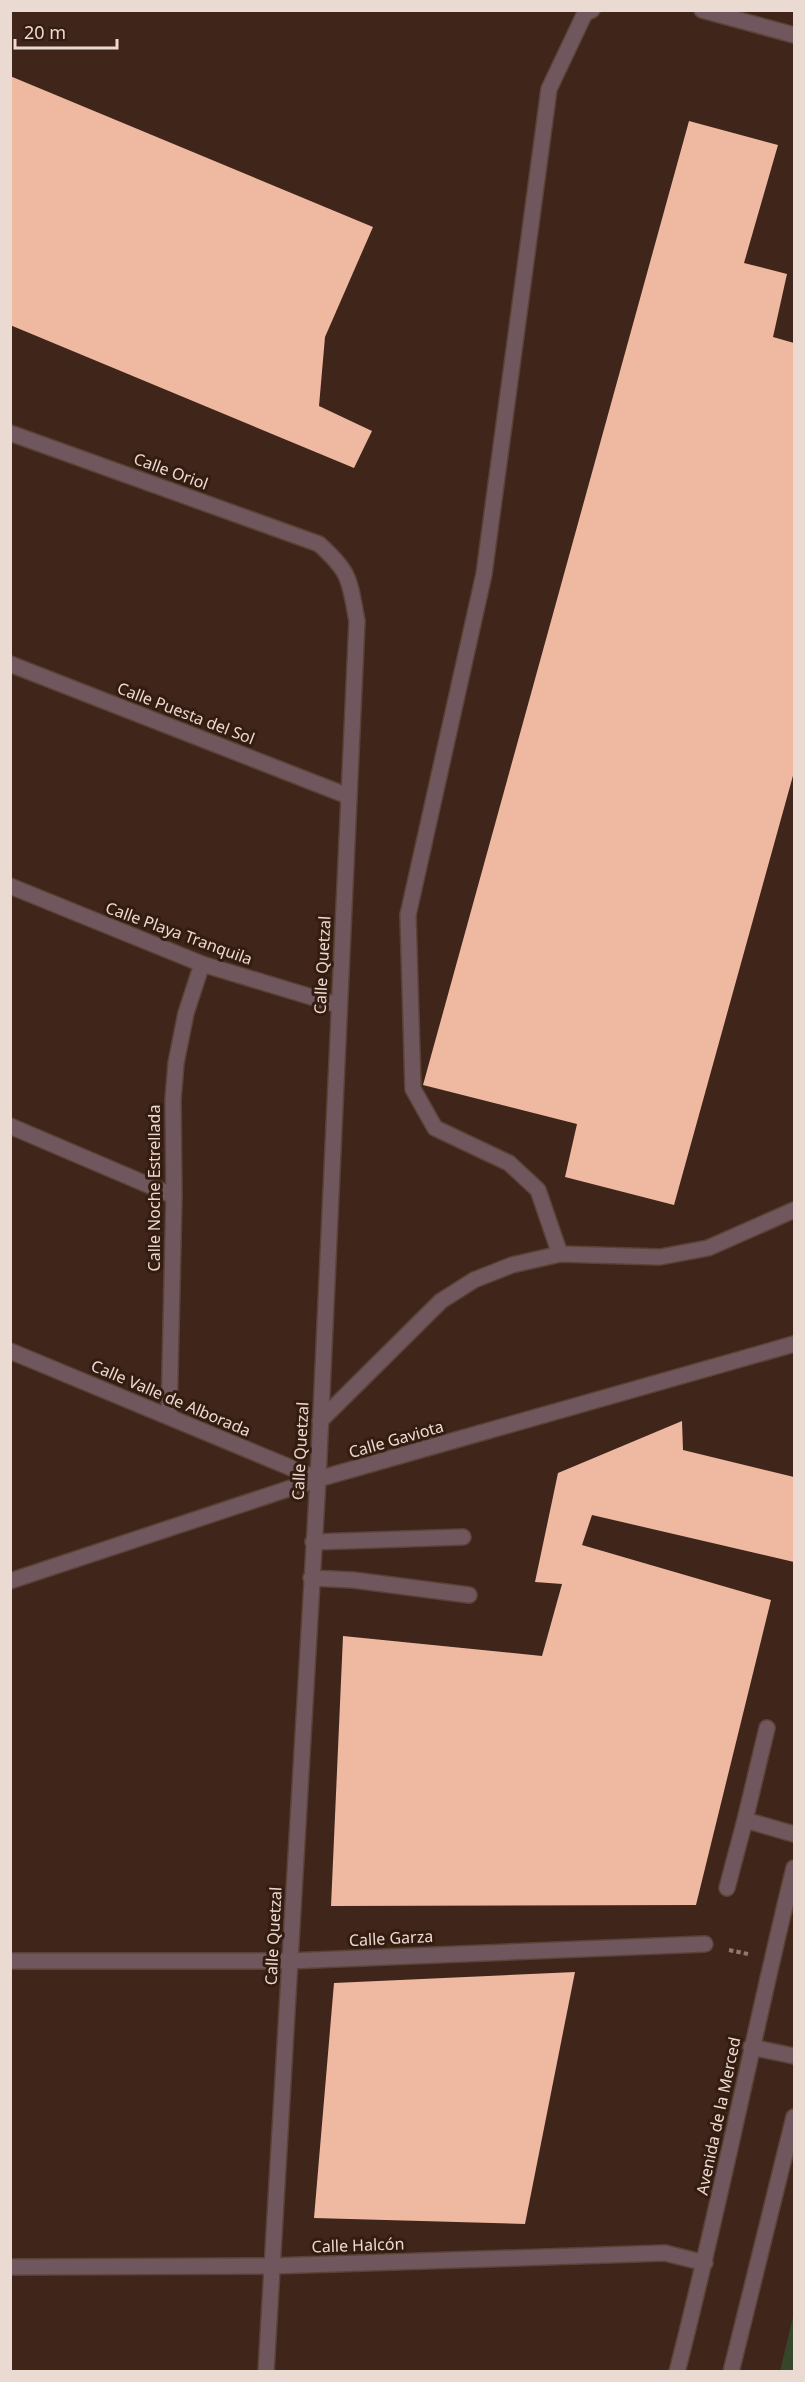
<svg xmlns="http://www.w3.org/2000/svg" width="805" height="2382" font-family="'Noto Sans',sans-serif">
<style>
.green{fill:#36462a}
.building{fill:#efb8a0}
.lines{fill:none;stroke-linecap:round;stroke-linejoin:round}
.minor-casing{stroke:#5b4237;stroke-width:18}
.path{stroke:#8f796f;stroke-width:4;stroke-dasharray:4.5 3;stroke-linecap:butt}
.minor{stroke:#6f575d;stroke-width:15}
.labels{text-anchor:middle;stroke-width:6;stroke-linejoin:round;paint-order:stroke}
.street-label{font-size:16px;fill:#ebdad2;stroke:#341c10}
</style>
<rect width="100%" height="100%" fill="#3f251a"/>
<path class="green" d="M794,2313V2371H780Z"/>
<path class="building" d="M10,76L373,227L325,337L319,406L372,431L354,468L10,325Z
M689,121L778,145L744,263L787,274L773,337L794,343V772L674,1205L565,1177L577,1124L423,1085Z
M682,1421L683,1450L794,1477V1562L592,1515L582,1545L771,1600L696,1905L331,1906L343,1636L542,1656L562,1584L535,1582L558,1473Z
M575,1972L525,2224L314,2218L334,1983Z"/>
<g class="lines">
<defs>
<path id="minor" d="M702,10L794,35
M10,433L319,544C351,573 349,579 357,621L318,1479L266,2372
M10,664L348,796
M10,886L202,964L338,1005
M10,1126L174,1196
M560,1254L538,1190L509,1163L435,1128L413,1089L408,915L484,574L549,89L585,13L592,10
M10,1351L318,1479
M169,1416L174,1196L173,1100L176,1063L186,1013L202,964
M320,1421L441,1301L474,1280L512,1265L560,1254L660,1257L708,1248L794,1210
M313,1542L463,1537
M311,1578L353,1580L469,1595
M10,1581L318,1479L794,1344
M767,1728L745,1820L794,1834
M727,1888L745,1820
M10,1961H289L705,1944
M751,2047L794,2056
M10,2267L272,2266L665,2253L705,2263
M677,2372C720,2205 753,2035 794,1868
M731,2372L794,2117"/>
</defs>
<use href="#minor" class="minor-casing"/>
<path class="path" d="M729,1950L748,1954"/>
<use href="#minor" class="minor"/>
</g>
<g class="labels">
<g class="street-label">
<text transform="translate(171 471) rotate(20)" y="6">Calle Oriol</text>
<text transform="translate(186 713) rotate(21)" y="6">Calle Puesta del Sol</text>
<text transform="translate(179 933) rotate(20)" y="6">Calle Playa Tranquila</text>
<text transform="translate(322 965) rotate(-87)" y="6">Calle Quetzal</text>
<text transform="translate(154 1188) rotate(-90)" y="6">Calle Noche Estrellada</text>
<text transform="translate(171 1398) rotate(23)" y="6">Calle Valle de Alborada</text>
<text transform="translate(396 1439) rotate(-16)" y="6">Calle Gaviota</text>
<text transform="translate(300 1451) rotate(-87)" y="6">Calle Quetzal</text>
<text transform="translate(273 1936) rotate(-87)" y="6">Calle Quetzal</text>
<text transform="translate(391 1938) rotate(-3)" y="6">Calle Garza</text>
<text transform="translate(718 2116) rotate(-78)" y="6">Avenida de la Merced</text>
<text transform="translate(358 2245) rotate(-2)" y="6">Calle Halcón</text>
</g>
</g>
<rect width="805" height="2382" fill="none" stroke="#ebdad2" stroke-width="24"/>
<path d="M15 39v9h102v-9" fill="none" stroke="#ebdad2" stroke-width="3"/>
<text x="24" y="39" font-size="18" fill="#ebdad2" stroke="#341c10" stroke-width="4.5" paint-order="stroke">20 m</text>
</svg>
